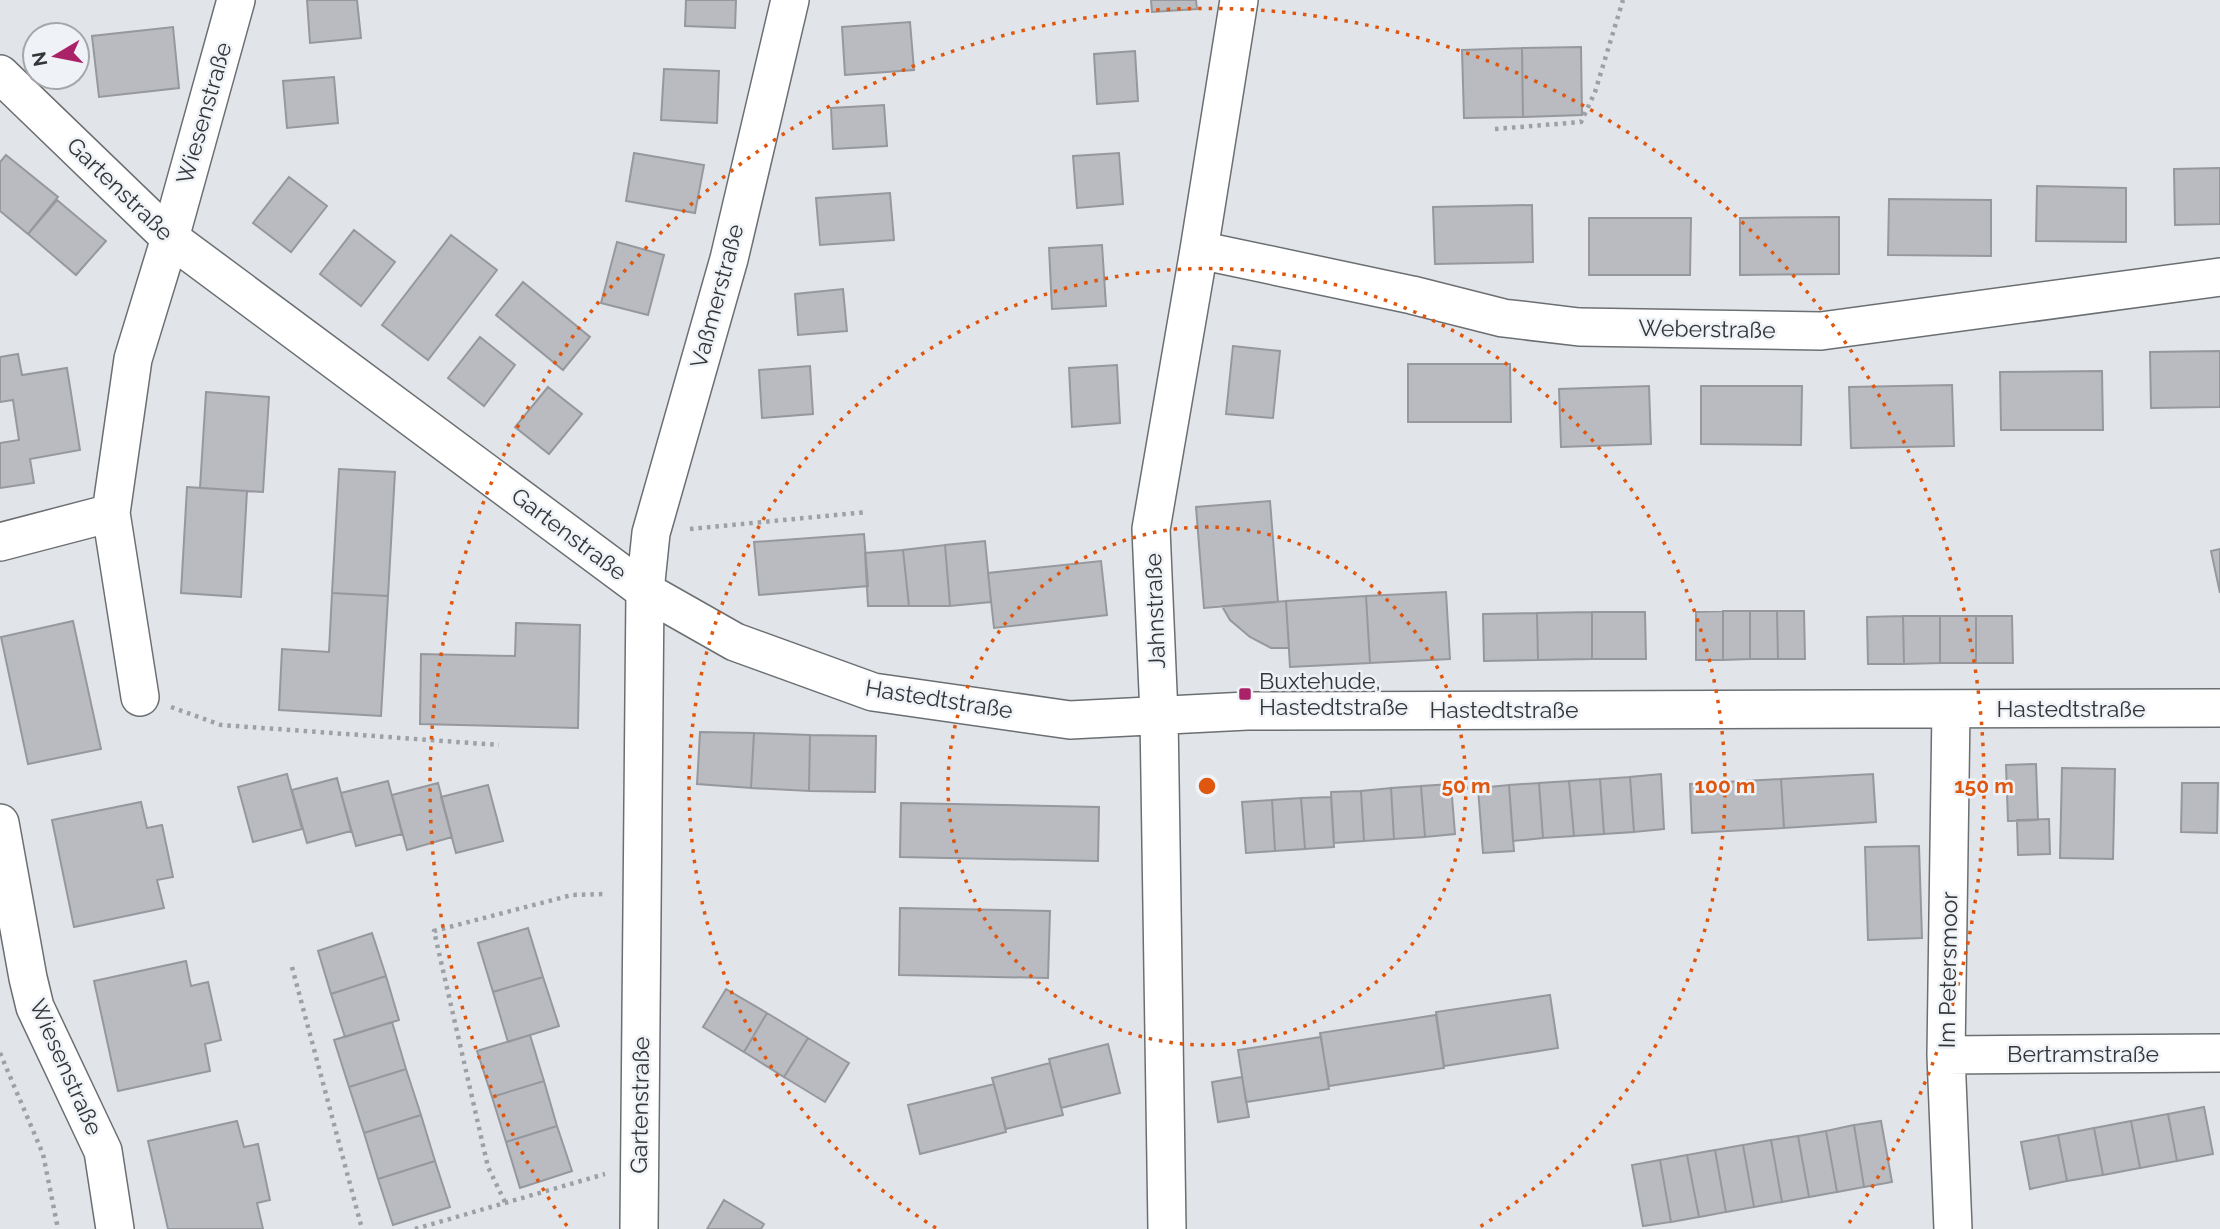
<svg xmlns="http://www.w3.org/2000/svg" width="2220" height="1229" font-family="Raleway,sans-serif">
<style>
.building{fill:#b9bbc0;stroke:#96989d;stroke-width:2}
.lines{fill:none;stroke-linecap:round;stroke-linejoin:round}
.minor-casing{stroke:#6b6f72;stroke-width:40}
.path{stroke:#9da0a4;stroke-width:4.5;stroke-dasharray:3.5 5;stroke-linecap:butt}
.minor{stroke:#fff;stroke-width:37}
.ring{fill:none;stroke:#df570e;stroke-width:3.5;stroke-dasharray:3.5 7}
.poi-dot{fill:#aa2369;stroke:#eff3f7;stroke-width:2.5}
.labels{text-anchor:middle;stroke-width:5;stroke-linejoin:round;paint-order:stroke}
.street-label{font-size:23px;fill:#353638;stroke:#eff3f7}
.poi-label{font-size:23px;fill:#353638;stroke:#eff3f7;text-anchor:start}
.centre{fill:#df570e;stroke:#eff3f7;stroke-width:3.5}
.ring-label{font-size:21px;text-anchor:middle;font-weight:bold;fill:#df570e;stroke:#eff3f7;stroke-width:5;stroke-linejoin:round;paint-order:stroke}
</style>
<rect width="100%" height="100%" fill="#e1e5ea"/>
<path class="building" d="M307,0H357L361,38L310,43Z
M686,0H736L735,28L685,26Z
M1151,0H1196L1197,9L1152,12Z
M910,22L914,70L845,75L842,27Z
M173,27L179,88L99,97L92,36Z
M1581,47L1582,115L1523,117L1522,48Z
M1522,48L1523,117L1464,118L1462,50Z
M1135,51L1138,101L1097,104L1094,54Z
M664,69L719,71L717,123L661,120Z
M334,77L338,123L287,128L283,81Z
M884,105L887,146L833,149L831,108Z
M634,153L704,165L695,213L626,201Z
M1119,153L1123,204L1077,208L1073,156Z
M6,155L58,197L28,234L0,211V162Z
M2220,168V224L2175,225L2174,169Z
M289,177L327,206L291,252L253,223Z
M2037,186L2126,188V242L2036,241Z
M890,193L894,240L820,245L816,198Z
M1889,199L1991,200V256L1888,255Z
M57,200L106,241L76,275L28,234Z
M1532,205L1533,262L1435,264L1433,207Z
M1839,217V274L1740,275V218Z
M1589,218H1691L1690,275H1589Z
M354,230L395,262L361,306L320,274Z
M451,235L497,270L428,360L382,325Z
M617,242L664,255L648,315L601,303Z
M1102,245L1106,306L1052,309L1049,248Z
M523,282L590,337L563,370L496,315Z
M843,289L847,331L798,335L795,294Z
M480,337L515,365L484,406L448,378Z
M1233,346L1280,351L1273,418L1226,414Z
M2220,351V407L2151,408L2150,352Z
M18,354L22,375L67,368L80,450L30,459L34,483L0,488V443L19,440L13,400L0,402V357Z
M1408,364H1510L1511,422H1408Z
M1117,365L1120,423L1072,427L1069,368Z
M810,366L813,414L762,418L759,370Z
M2102,371L2103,430H2001L2000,372Z
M1952,385L1954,446L1851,448L1849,387Z
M1649,386L1651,444L1561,447L1559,389Z
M1701,386H1802L1801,445L1701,444Z
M548,387L582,414L549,454L515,427Z
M206,392L269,397L263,492L200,488Z
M339,469L395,472L388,596L332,593Z
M187,487L247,491L241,597L181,593Z
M1270,501L1278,602L1204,608L1196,507Z
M864,534L868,586L759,595L754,542Z
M985,541L991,602L950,606L945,545Z
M945,545L950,606H909L903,550Z
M2220,549V593L2211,551Z
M903,550L909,606H868L865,553Z
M1101,561L1107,615L994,628L988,573Z
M1446,592L1450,659L1370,663L1366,596Z
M332,593L388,596L381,716L279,710L282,649L329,652Z
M1366,596L1370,663L1290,667L1286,601Z
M1286,601L1289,648H1271L1250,637L1230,620L1222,606Z
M1723,611V660H1696V612Z
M1723,611H1750V659L1723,660Z
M1750,611H1777L1778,659H1750Z
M1777,611H1804L1805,659H1778Z
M1592,612V659L1538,660L1537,613Z
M1592,612H1645L1646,659H1592Z
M1537,613L1538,660L1484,661L1483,614Z
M1903,616L1904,664H1868L1867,617Z
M1903,616H1940V663L1904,664Z
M1940,616H1976V663H1940Z
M1976,616H2012L2013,663H1976Z
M73,621L101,749L28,764L1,637Z
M516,623L580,625L578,728L420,724L421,654L515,656Z
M700,732L754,733L751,788L697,784Z
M754,733L810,735L809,791L751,788Z
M810,735L876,736L875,792L809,791Z
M2036,764L2038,820L2008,821L2006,765Z
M2062,768L2115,769L2113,859L2060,858Z
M287,774L302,829L253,842L238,787Z
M1661,774L1664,829L1634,832L1630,777Z
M1873,774L1876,822L1784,828L1781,779Z
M1630,777L1634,832L1604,834L1600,779Z
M337,778L351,831L307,843L292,790Z
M1600,779L1604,834L1574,836L1569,781Z
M1781,779L1784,828L1692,833L1690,784Z
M388,781L402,834L356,846L341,793Z
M1569,781L1574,836L1543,838L1539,783Z
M438,783L452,837L407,850L392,795Z
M1539,783L1543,838L1513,841L1509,785Z
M2182,783H2218L2217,833L2181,832Z
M1451,784L1455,834L1425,837L1421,786Z
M488,785L503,841L456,853L441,797Z
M1509,785L1514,851L1483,853L1478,788Z
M1421,786L1425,837L1394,839L1391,788Z
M1391,788L1394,839L1364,841L1361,791Z
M1361,791L1364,841L1334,843L1331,792Z
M1331,797L1334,847L1305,849L1301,798Z
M1301,798L1305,849L1275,851L1272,800Z
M1272,800L1275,851L1246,853L1242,802Z
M141,802L147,828L162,825L173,877L157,880L164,908L74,927L52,820Z
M901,803L1099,807L1098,861L900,857Z
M2049,819L2050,854L2018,855L2017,820Z
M1919,846L1922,938L1868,940L1865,847Z
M900,908L1050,911L1048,978L899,975Z
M528,928L543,977L493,992L478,943Z
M372,933L386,976L331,994L318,951Z
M186,961L191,986L208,982L221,1040L205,1044L210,1071L118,1091L94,981Z
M386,976L399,1020L345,1037L331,994Z
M543,977L559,1026L508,1042L493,992Z
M726,989L767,1013L744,1052L703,1027Z
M1550,995L1558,1048L1444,1066L1436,1012Z
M767,1013L808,1038L784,1077L744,1052Z
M1436,1015L1444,1068L1329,1086L1320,1033Z
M392,1022L406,1069L349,1087L334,1040Z
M530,1035L544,1081L492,1097L477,1051Z
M1321,1037L1329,1089L1246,1102L1238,1050Z
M808,1038L849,1063L825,1102L784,1077Z
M1108,1044L1120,1093L1061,1108L1049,1059Z
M1050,1063L1063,1115L1006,1129L992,1078Z
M406,1069L421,1115L364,1133L349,1087Z
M1242,1077L1249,1117L1218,1122L1212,1082Z
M544,1081L557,1126L506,1142L492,1097Z
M994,1084L1006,1132L920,1154L908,1105Z
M2204,1107L2213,1154L2177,1161L2168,1114Z
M2168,1114L2177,1161L2140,1168L2131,1121Z
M421,1115L435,1161L378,1179L364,1133Z
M237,1121L244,1147L258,1144L270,1200L257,1203L263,1229H168L148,1141Z
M1881,1121L1892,1182L1864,1187L1854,1125Z
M2131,1121L2140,1168L2103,1175L2094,1128Z
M1854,1125L1864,1187L1837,1192L1826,1131Z
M557,1126L572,1171L520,1188L506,1142Z
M2094,1128L2103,1175L2067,1181L2058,1135Z
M1826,1131L1837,1192L1809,1197L1798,1136Z
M2058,1135L2067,1181L2030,1189L2021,1142Z
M1798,1136L1809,1197L1782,1202L1771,1140Z
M1771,1140L1782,1202L1754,1207L1743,1145Z
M1743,1145L1754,1207L1726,1212L1715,1150Z
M1715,1150L1726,1212L1699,1217L1687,1155Z
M1687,1155L1699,1217L1671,1222L1660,1160Z
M1660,1160L1671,1222L1643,1226L1632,1165Z
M435,1161L450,1207L393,1225L378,1179Z
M724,1200L764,1224L761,1229H707Z"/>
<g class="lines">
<defs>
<path id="minor" d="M0,74L170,238L645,591L735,642L873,692L1070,720L1247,711L2220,708
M1199,250L1412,295L1503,318L1579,327L1821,331L2220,277
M0,542L111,513
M140,697L111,513L133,359L170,238L236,0
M1951,710L1946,1055L1953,1229
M0,823L28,978L35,1007L103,1151L115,1229
M1946,1055L2220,1053
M639,1229L645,591L651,533L729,259L790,0
M1167,1229L1159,715L1151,529L1199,250L1239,0"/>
</defs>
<use href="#minor" class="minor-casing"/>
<path class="path" d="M1495,129L1581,122L1595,92L1623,0
M690,529L867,512
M171,707L221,725L499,745
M292,967L362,1229
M0,1053L43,1154L58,1229
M505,1202L488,1167L434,931L572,895L606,894
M415,1229L605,1174"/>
<use href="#minor" class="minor"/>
</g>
<g class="ring">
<circle cx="1207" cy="786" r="259"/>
<path d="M936 1228A518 518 0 1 1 1478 1228"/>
<path d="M567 1226A777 777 0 1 1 1847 1226"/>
</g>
<rect class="poi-dot" x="1238" y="687" width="14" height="14" rx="3.5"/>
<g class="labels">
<g class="street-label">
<text transform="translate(204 113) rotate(-74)" y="8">Wiesenstraße</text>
<text transform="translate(120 189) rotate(44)" y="8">Gartenstraße</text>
<text transform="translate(717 296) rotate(-75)" y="8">Vaßmerstraße</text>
<text transform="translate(1707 329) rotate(1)" y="8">Weberstraße</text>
<text transform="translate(569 534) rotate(37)" y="8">Gartenstraße</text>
<text transform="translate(1155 611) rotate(-92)" y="8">Jahnstraße</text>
<text transform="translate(939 699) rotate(9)" y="8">Hastedtstraße</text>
<text x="2071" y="717">Hastedtstraße</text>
<text x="1504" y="718">Hastedtstraße</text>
<text transform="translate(1948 970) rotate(-89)" y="8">Im Petersmoor</text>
<text x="2083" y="1062">Bertramstraße</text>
<text transform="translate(66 1067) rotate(66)" y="8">Wiesenstraße</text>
<text transform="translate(640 1105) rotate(-89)" y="8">Gartenstraße</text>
</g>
<g class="poi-label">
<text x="1259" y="689">Buxtehude,<tspan x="1259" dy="26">Hastedtstraße</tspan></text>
</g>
</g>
<circle cx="1207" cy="786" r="10" class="centre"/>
<g class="ring-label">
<text x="1466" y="793">50 m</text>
<text x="1725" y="793">100 m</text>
<text x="1984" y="793">150 m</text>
</g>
<g transform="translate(56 56) rotate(260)"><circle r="33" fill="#eff3f7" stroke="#a5a7ab" stroke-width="2"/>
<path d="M0-5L12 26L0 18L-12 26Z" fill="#aa2369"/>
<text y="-10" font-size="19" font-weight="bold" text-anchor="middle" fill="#353638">N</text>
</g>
</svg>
